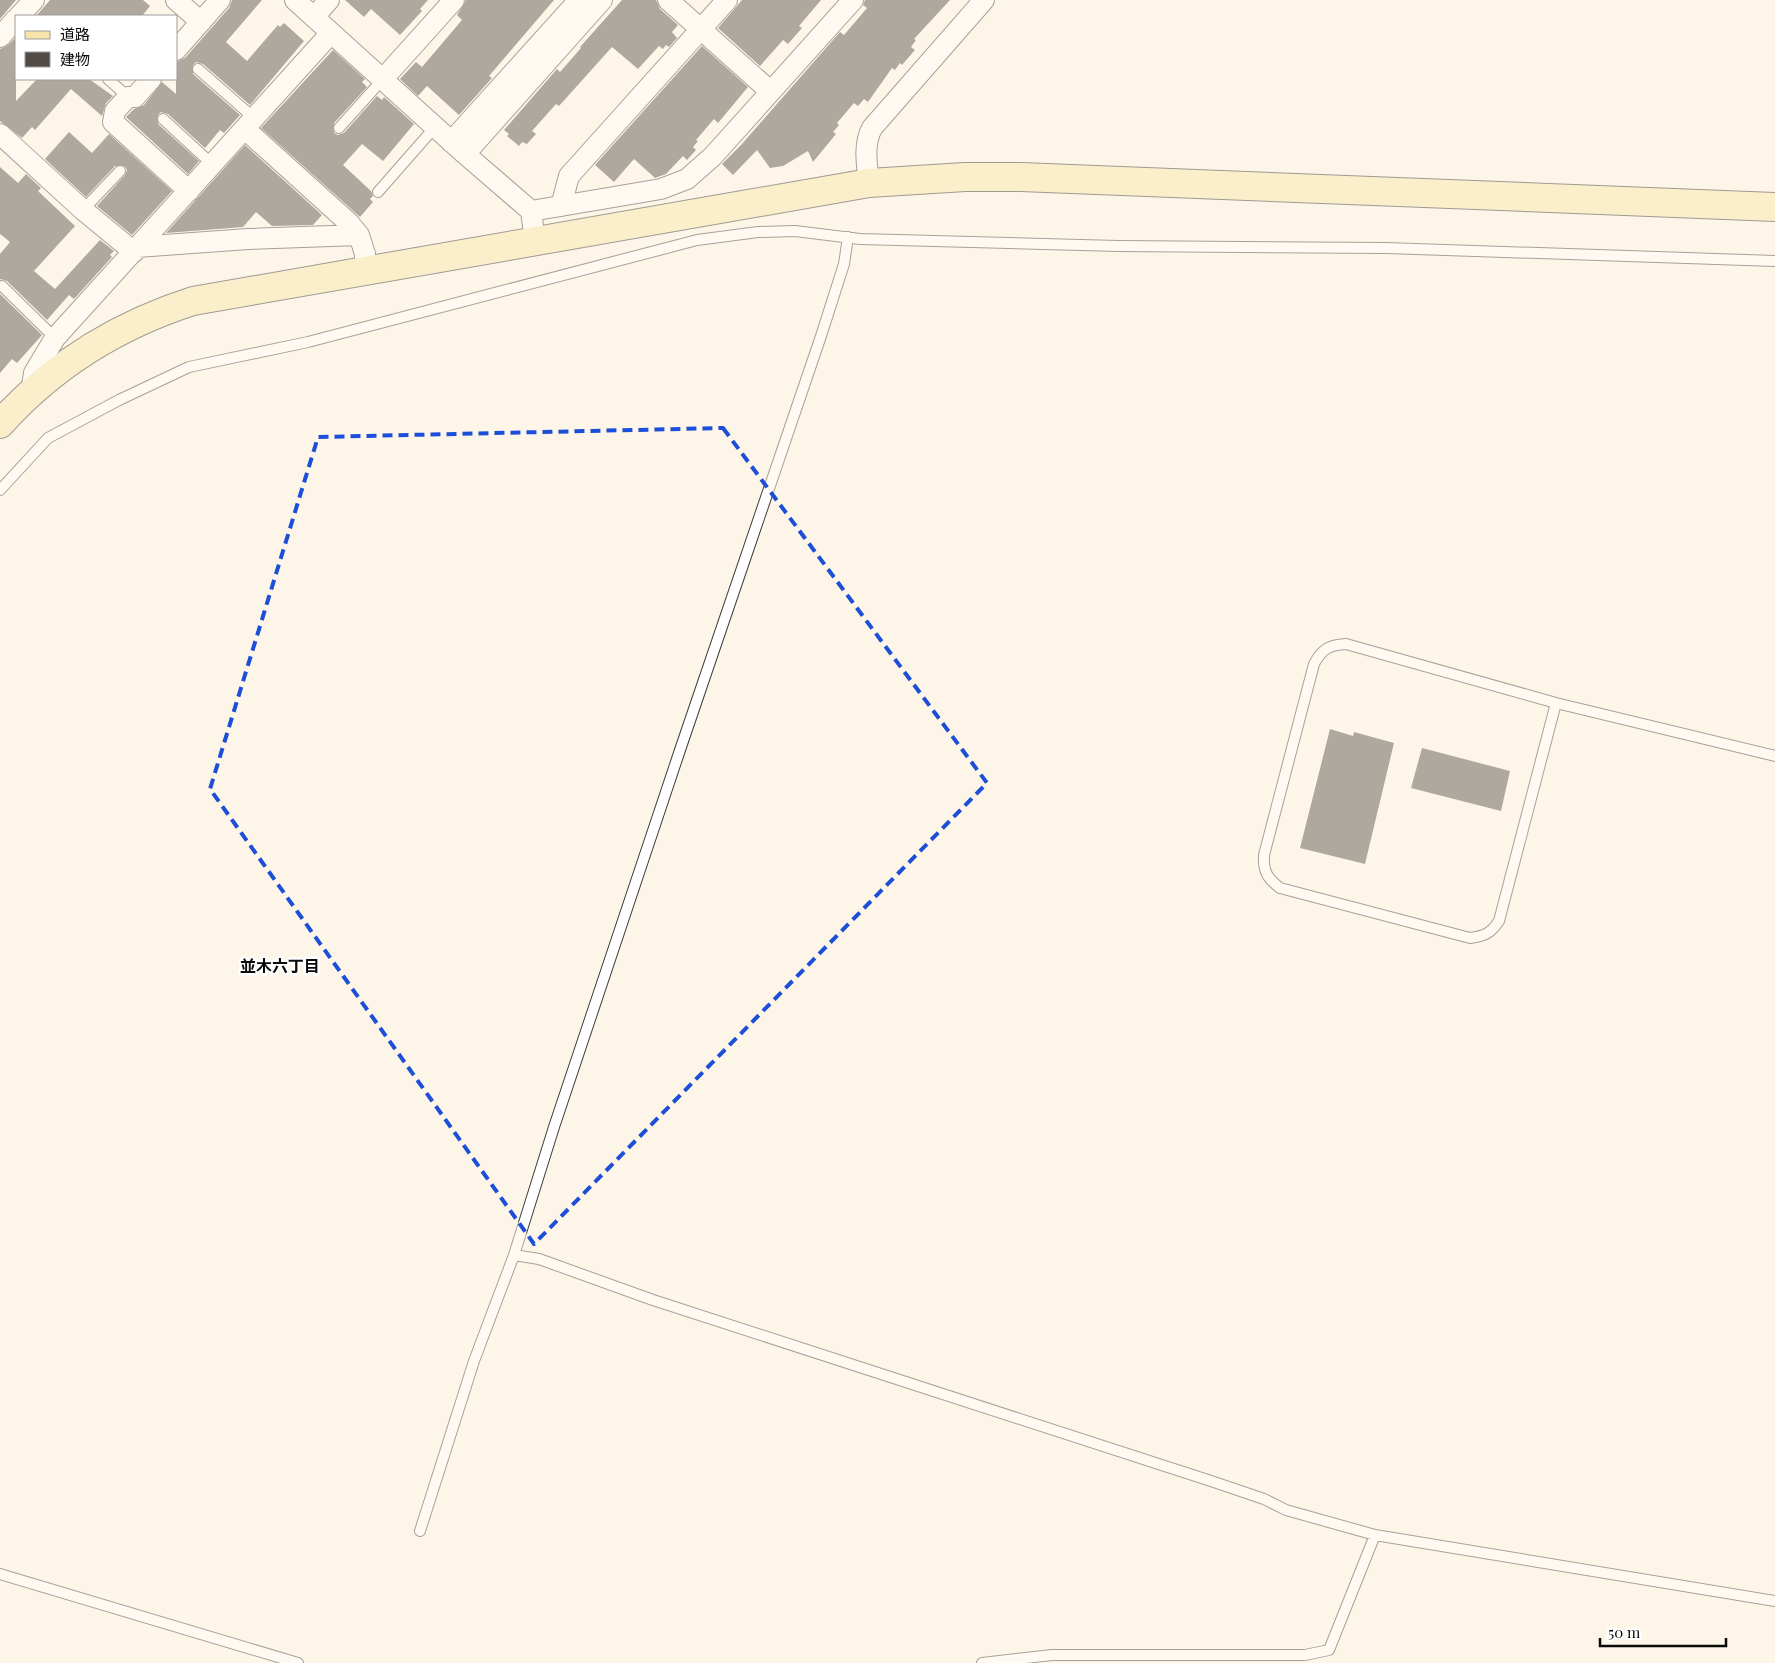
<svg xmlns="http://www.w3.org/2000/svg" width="1775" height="1663" font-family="'Playfair Display','Noto Sans JP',serif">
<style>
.building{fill:#514a47}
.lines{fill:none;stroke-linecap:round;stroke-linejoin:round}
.lane-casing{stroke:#3d3d3d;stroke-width:12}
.street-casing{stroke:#3d3d3d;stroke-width:22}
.secondary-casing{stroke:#2c2c2c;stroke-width:30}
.lane{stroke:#fff;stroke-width:10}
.street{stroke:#fff;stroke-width:20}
.secondary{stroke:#f7e4a9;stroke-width:28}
.marked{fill:none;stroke:#1d4ed8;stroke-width:4;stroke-dasharray:10 6;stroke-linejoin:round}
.labels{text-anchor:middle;stroke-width:5;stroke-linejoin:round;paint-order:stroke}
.neighbourhood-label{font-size:16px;font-weight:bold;fill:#0a0a0a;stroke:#fff}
</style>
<rect width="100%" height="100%" fill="#fdf6e8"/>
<path class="building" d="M0,0H16L0,19Z
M50,0H143L150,6L142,16H36Z
M232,0H262L226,42L247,61L278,25L280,27L284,23L304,41L250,105L203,64L196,62L193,65V74L240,115L224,133L220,130L205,148L168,114L161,112L158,115V124L199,161L188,174L126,117L134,109L144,105L162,82L176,94V62L185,58L229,8Z
M345,0H428L420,9L422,11L400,35L371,9L364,17Z
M466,0H554L489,76L492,78L459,115L427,86L418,96L400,79L416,62L422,67L462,20L457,15Z
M622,0H656L660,9L678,25L672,32L677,38L669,47L666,45L663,49L659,46L638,69L612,47L559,106L556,104L532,131L536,134L527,144L522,142L519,146L507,136L509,134L504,130L557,69L560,72L581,48L580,47Z
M742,0H821L799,26L802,28L788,44L783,40L760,66L718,28Z
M865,0H950L914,39L916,40L911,47L915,50L902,65L900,63L895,70L892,68L868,102L864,99L858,106L854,103L837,123L839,125L833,132L836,134L813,162L808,151L783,166L770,168L757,150L733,175L722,164L741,145L840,32L844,35L867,8L863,5Z
M16,37V101L37,79H89L113,96L106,103L102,116L71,89L35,130L32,127L22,138L0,121V49L8,45Z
M702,46L748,87L718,123L714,119L696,140L698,141L693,147L696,150L687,160L683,156L666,174L655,178L634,159L614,182L595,165Z
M333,50L365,79L362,82L367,87L334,123V133L338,135L344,133L377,96L382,100L384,97L414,124L383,161L362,144L343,165L371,191L373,196L370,199L373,202L360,217L261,128Z
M69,132L92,153L109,134L172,191L132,235L97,206L125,175L127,170L124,166H115L86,197L45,159Z
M245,145L322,215L313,225L272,226L256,212L243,227L166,233Z
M0,167L18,183L26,174L41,188L38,191L75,226L34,271L55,289L100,240L114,251L110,255L112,257L74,299L69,295L47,320L7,281L0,279V254L10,242L0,234Z
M0,294L42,335L17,363L12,359L0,373Z
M1330,729L1353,736L1354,732L1394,743L1365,864L1300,848Z
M1422,748L1510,771L1501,811L1411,788Z"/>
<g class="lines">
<defs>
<path id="lane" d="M198,69L254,118
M108,79L128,97
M163,119L213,165
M339,128L383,79
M378,192L435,127
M83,210L120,171
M2,286L55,338
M0,490L48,438L119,400L189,367L308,342L697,240L758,232L795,231L860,239L1118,246L1386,248L1775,261
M1556,703L1499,921C1491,933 1485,936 1470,938L1280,888C1267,878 1263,871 1264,855L1314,664C1322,649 1329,645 1346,644L1556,703L1775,756
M514,1255L539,1259L653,1300L1211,1481L1264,1499L1286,1510L1375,1535L1775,1601
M420,1531L474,1361L514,1255L554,1127L680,750L821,336L844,264L848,237
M0,1574L298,1663
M982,1663L1052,1655H1305L1329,1650L1375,1535"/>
<path id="street" d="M176,0L201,22
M295,0L465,154L531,211L535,241
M668,0L770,91
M19,16L34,0
M314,17L329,0
M0,37L16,19
M176,50L220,0
M151,79L135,97H128L115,111L113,122L189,191
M383,79L454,0
M245,129L349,223L359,235
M0,134L83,210L134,252
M451,142L579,0
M465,154L602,0
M869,183C867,165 863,145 872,128L984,0
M561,206L569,176L727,0
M531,211L661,189L687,179L713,156L853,0
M137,247L248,239L359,235L365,254V270
M31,393L34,373L55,338L331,33"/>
<path id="secondary" d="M0,424C53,365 118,325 193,301L869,183L965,177H1021L1775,207"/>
</defs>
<use href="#lane" class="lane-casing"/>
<use href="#street" class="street-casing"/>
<use href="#secondary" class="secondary-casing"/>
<use href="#lane" class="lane"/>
<use href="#street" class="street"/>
<use href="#secondary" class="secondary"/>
</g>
<path d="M0 0H1775V1663H0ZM723,428L987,783L534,1244L210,789L318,437Z" fill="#fdf6e8" fill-opacity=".55" fill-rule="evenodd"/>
<path class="marked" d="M723,428L987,783L534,1244L210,789L318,437Z"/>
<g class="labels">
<g class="neighbourhood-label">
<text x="280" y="972">並木六丁目</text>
</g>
</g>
<rect x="15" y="15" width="162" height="65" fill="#ffffff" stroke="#9d9d9d"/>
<rect x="25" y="31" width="25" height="8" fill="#f7e4a9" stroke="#9d9d9d"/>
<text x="60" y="40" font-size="15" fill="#0a0a0a">道路</text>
<rect x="25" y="52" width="25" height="15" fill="#514a47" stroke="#9d9d9d"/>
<text x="60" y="65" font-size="15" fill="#0a0a0a">建物</text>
<path d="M1600 1638v8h126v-8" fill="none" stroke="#0a0a0a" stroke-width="2.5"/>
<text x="1608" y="1638" font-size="15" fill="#0a0a0a" stroke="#ffffff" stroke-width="4" paint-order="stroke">50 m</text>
</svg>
